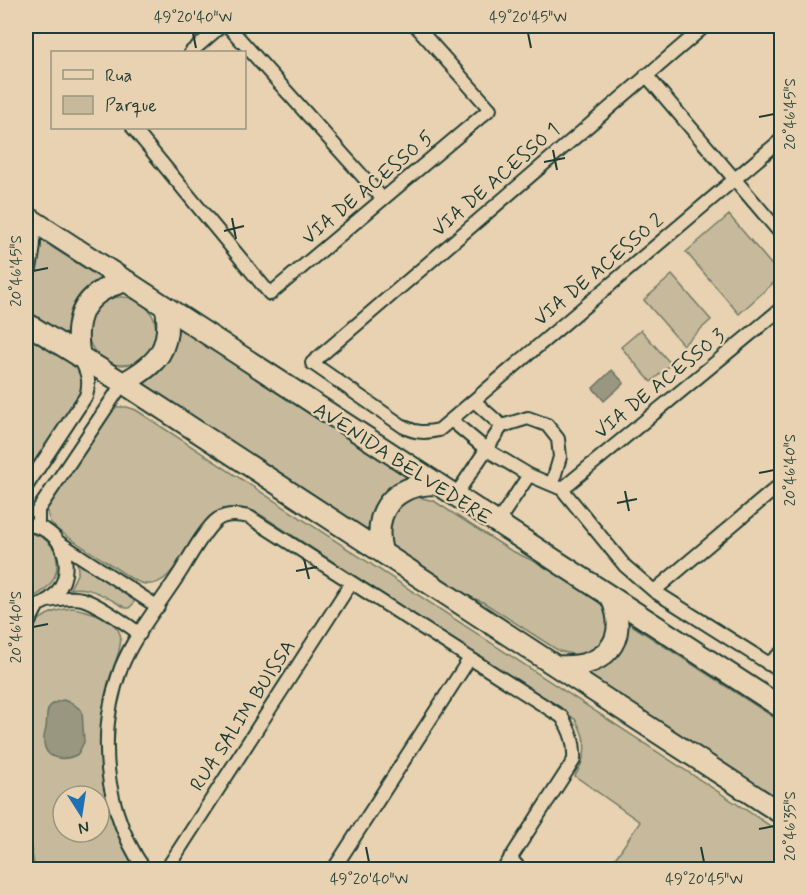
<svg xmlns="http://www.w3.org/2000/svg" width="807" height="895" font-family="Mynerve,sans-serif">
<style>
.green{fill:#c7ba9c;stroke:#737c68;stroke-width:1.5;fill-rule:evenodd}
.water{fill:#999780;stroke:#687362;stroke-width:1.5}
.lines{fill:none;stroke-linecap:round;stroke-linejoin:round}
.minor-casing{stroke:#1f3d34;stroke-width:16}
.primary-casing{stroke:#1f3d34;stroke-width:24}
.minor{stroke:#e8d2b1;stroke-width:12}
.primary{stroke:#e8d2b1;stroke-width:20}
.ticks{fill:none;stroke:#1f3d34;stroke-width:2}
.labels{text-anchor:middle;stroke-width:4.5;stroke-linejoin:round;paint-order:stroke}
.street-label{font-size:20px;fill:#1f3d34;stroke:#e8d2b1}
.neatline{fill:none;stroke:#1f3d34;stroke-width:2}
.ticks-label{font-size:15px;text-anchor:middle;fill:#1f3d34}
</style>
<rect width="100%" height="100%" fill="#e8d2b1"/>
<filter id="ink" filterUnits="userSpaceOnUse"><feTurbulence type="fractalNoise" baseFrequency=".0167" numOctaves="2"/><feDisplacementMap in="SourceGraphic" scale="12" xChannelSelector="R" yChannelSelector="G"/><feConvolveMatrix kernelMatrix="1 2 1 2 8 2 1 2 1" color-interpolation-filters="sRGB"/></filter>
<g filter="url(#ink)">
<path class="green" d="M729,215L781,276L739,314L686,252Z
M38,238L105,281L72,314L69,339L26,311V281L33,269Z
M672,275L711,320L683,345L644,300Z
M88 331a34 34 0 1 1 68 0a34 34 0 1 1-68 0Z
M174,324L412,480C384,494 370,502 370,536L134,383Z
M641,330L671,364L651,382L621,347Z
M26,336C35,340 43,346 52,350C72,362 87,368 80,395L26,478Z
M117,407H127L136,410L781,833V869H608L640,822L575,776C588,755 588,740 575,719L258,513C188,482 189,597 141,583C131,580 122,572 113,566C94,554 74,541 55,528L50,522L46,508L109,411Z
M418,497L434,501L510,550L548,568L593,597L601,604L605,612L609,628L606,635L596,649L588,652L577,655L559,651L483,602L455,591L393,549L388,541L389,515L408,498Z
M26,533C68,536 67,590 26,599Z
M77,559L135,598L133,604L129,608H126C109,599 90,585 70,589L78,572Z
M73,608C88,611 115,617 120,634C124,647 110,673 107,687C91,752 104,813 136,869H35L26,823V643C31,619 50,610 73,608ZM63,796H99V832H63Z
M627,622L781,722V802L581,672L624,637Z"/>
<path class="water" d="M612,370L624,383L604,401L593,388Z
M63,700L72,703L82,711L84,742L78,754C65,761 46,761 44,743C43,737 45,733 46,728C48,713 43,705 63,700Z"/>
<g class="lines">
<defs>
<path id="minor" d="M228,26L383,199
M705,26L312,363L404,427C416,433 426,433 439,430L782,139
M191,52L221,26
M646,75L782,235
M133,128L270,294L490,109L416,26
M474,401L502,426
M451,420L487,450L529,475L562,489L625,566L654,591L782,672
M26,487L86,396C91,381 87,372 80,358
M562,489L782,308
M455,496L502,426L528,418L547,425L558,439L560,457L552,484
M497,523L529,475
M26,525C79,528 79,604 26,607
M38,526V510L123,383
M60,543L158,607
M654,591L782,483
M48,601C59,599 71,596 82,599C99,604 125,623 140,634
M26,628L38,605
M768,664L782,652
M510,858L521,870
M145,870C121,836 107,791 107,749C106,723 112,693 121,668C134,635 162,601 181,571C189,558 206,527 218,519C228,513 239,515 249,517L562,717C571,732 575,743 574,760L503,870
M166,870L351,583
M333,870L470,658"/>
<path id="primary" d="M26,216L782,708
M26,224C33,238 29,253 26,268
M26,323L123,383L782,814
M80,357C72,316 85,291 127,281
M123,383C158,364 172,349 166,307
M382,552C372,511 393,485 435,484
M556,666C603,669 631,643 611,597"/>
</defs>
<use href="#minor" class="minor-casing"/>
<use href="#primary" class="primary-casing"/>
<use href="#minor" class="minor"/>
<use href="#primary" class="primary"/>
</g>
</g>
<path class="ticks" d="M193,33L196,48M528,33L531,48M759,117L774,114M553,150L557,170M544,162L565,158M232,218L236,239M224,231L244,226M33,271L48,268M759,473L774,470M625,491L629,511M617,503L637,499M304,559L309,579M296,571L317,567M33,627L48,624M759,829L774,826M366,847L369,862M701,847L704,862"/>
<g class="labels">
<g class="street-label">
<text transform="translate(495 179) rotate(-41)" y="7">VIA DE ACESSO 1</text>
<text transform="translate(367 187) rotate(-40)" y="7">VIA DE ACESSO 5</text>
<text transform="translate(598 269) rotate(-40)" y="7">VIA DE ACESSO 2</text>
<text transform="translate(659 383) rotate(-39)" y="7">VIA DE ACESSO 3</text>
<text transform="translate(403 463) rotate(33)" y="7">AVENIDA BELVEDERE</text>
<text transform="translate(242 715) rotate(-57)" y="7">RUA SALIM BUISSA</text>
</g>
</g>
<rect width="807" height="895" fill="none" stroke="#e8d2b1" stroke-width="66"/>
<rect x="51" y="51" width="195" height="78" fill="#e8d2b1" stroke="#98967f" stroke-width="1.5"/>
<rect x="63" y="70" width="30" height="9" fill="#e8d2b1" stroke="#98967f" stroke-width="1.5"/>
<text x="105" y="81" font-size="18" fill="#1f3d34">Rua</text>
<rect x="63" y="96" width="30" height="18" fill="#c7ba9c" stroke="#98967f" stroke-width="1.5"/>
<text x="105" y="111" font-size="18" fill="#1f3d34">Parque</text>
<g transform="translate(81 814) rotate(168)"><circle r="28" fill="#e8d2b1" stroke="#98967f" stroke-width="1.5"/>
<path d="M0-4.5L10 22L0 15L-10 22Z" fill="#1f6fb2"/>
<text y="-9" font-size="16" font-weight="bold" text-anchor="middle" fill="#1f3d34">N</text>
</g>
<rect x="33" y="33" width="741" height="829" class="neatline"/>
<g class="ticks-label">
<text x="193" y="22">49°20'40"W</text>
<text x="528" y="22">49°20'45"W</text>
<text transform="translate(790 114) rotate(-90)" y="5">20°46'45"S</text>
<text transform="translate(16 271) rotate(-90)" y="5">20°46'45"S</text>
<text transform="translate(790 470) rotate(-90)" y="5">20°46'40"S</text>
<text transform="translate(16 627) rotate(-90)" y="5">20°46'40"S</text>
<text transform="translate(790 826) rotate(-90)" y="5">20°46'35"S</text>
<text x="369" y="884">49°20'40"W</text>
<text x="704" y="884">49°20'45"W</text>
</g>
</svg>
